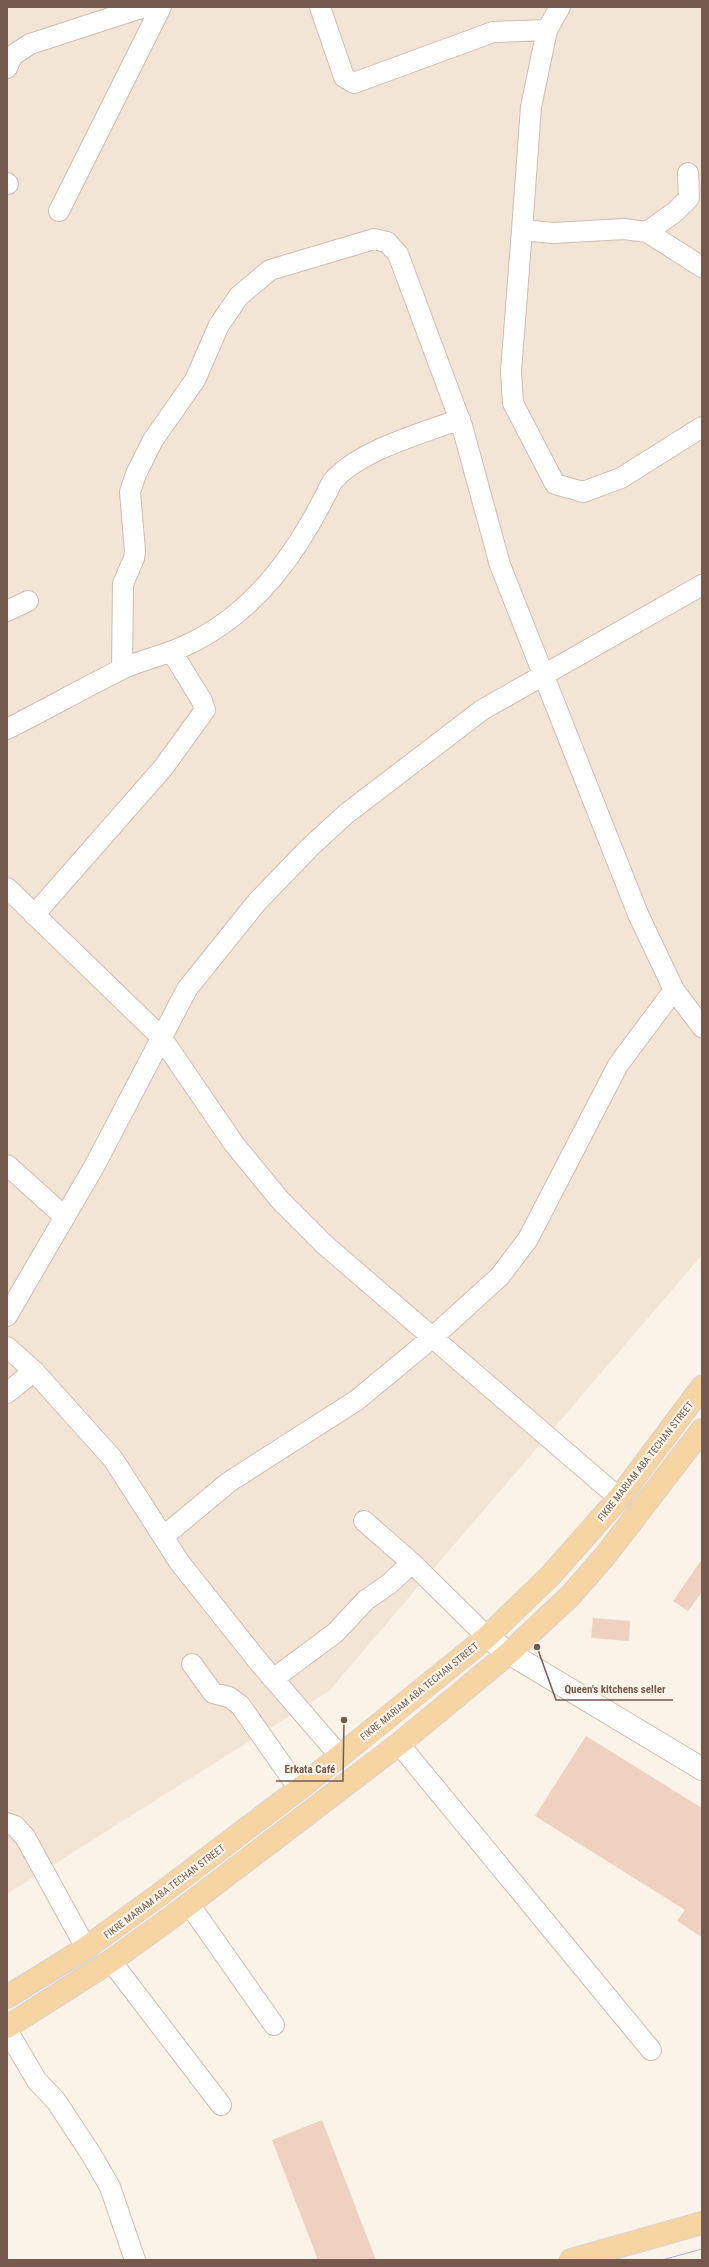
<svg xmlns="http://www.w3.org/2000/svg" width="709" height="2267" font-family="'Roboto Condensed',sans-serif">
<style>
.residential{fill:#f3e5d6}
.building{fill:#efd1c0}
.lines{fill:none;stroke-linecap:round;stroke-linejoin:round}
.street-casing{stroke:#cfbdb0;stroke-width:22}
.secondary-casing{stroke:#d1bcae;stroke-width:24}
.primary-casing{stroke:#d8d1cd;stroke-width:24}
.street{stroke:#fff;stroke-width:20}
.secondary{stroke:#fff;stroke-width:22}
.primary{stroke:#f6d5a3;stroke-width:22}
.tram{stroke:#b5a5c5;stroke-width:1}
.labels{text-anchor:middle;stroke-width:4;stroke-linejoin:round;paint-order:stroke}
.street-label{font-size:10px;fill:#74594c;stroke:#fef7ed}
.leader{fill:none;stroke:#74594c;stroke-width:1.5}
.callout-dot{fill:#74594c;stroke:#fef7ed;stroke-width:1.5}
.callout-label{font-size:11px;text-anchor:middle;font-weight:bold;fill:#74594c;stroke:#fef7ed;stroke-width:4;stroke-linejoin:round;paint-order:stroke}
</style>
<rect width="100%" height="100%" fill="#fbf3e7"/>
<path class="residential" d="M7,7H702V1255L329,1691L7,1894Z"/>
<path class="building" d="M702,1559V1592L688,1611L673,1601Z
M593,1618L630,1621L629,1641L591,1638Z
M586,1736L702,1808V1937L677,1921L685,1910L535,1816Z
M322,2120L376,2260H318L272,2140Z"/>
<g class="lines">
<defs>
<path id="street" d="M320,7L344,77L354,83L493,32L547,30
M7,68L12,56L30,44L144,7
M7,183L8,184
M59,211L161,7
M522,230L531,107L547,30L560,7
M647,232L675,212L689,198L688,173
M702,267L647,232L624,229L553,233L522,230L511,371L513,403L555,484L583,492L621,478L702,427
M7,611L28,601
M122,669L123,584L134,558L135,551L130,492L136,474L153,440L195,380L219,325L239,296L270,270L374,239L387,242L398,254L462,426L500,565L638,914L674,990L702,1027
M7,729C45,710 82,689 120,670C143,659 168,655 191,643C258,610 300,549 332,482C359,450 421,434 460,419
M7,888L161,1037L234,1144L280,1200L325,1245L619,1498
M34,915L163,768L205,710L202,701L172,652
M7,1165L65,1217
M7,1316L95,1165L187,989L257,902L309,848L346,814L482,710L702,585
M7,1347L34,1371L113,1459L180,1563L258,1661L339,1755
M7,1393L34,1371
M364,1521L412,1563L487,1637
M164,1536L229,1482L357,1400L433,1337L500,1276L528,1239L618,1065L674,990
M192,1664L213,1693L229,1697L240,1705L299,1789
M273,1679L335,1633L366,1600L389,1584L412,1563
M399,1744L651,2050
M7,1823L15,1826L25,1837L86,1948
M189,1904L274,2025
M111,1961L221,2105
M7,2030L37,2081L56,2101L91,2154L110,2187L135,2260"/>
<path id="secondary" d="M487,1637L509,1653L702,1769"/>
<path id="primary" d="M7,1997L86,1948L159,1895L299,1789L487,1637L551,1575L619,1498L702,1387
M7,2027L111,1961L176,1914L399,1744L509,1653L570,1596L605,1556L702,1430
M571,2260L702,2223"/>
</defs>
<use href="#street" class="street-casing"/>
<use href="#secondary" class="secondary-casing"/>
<use href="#primary" class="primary-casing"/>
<use href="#street" class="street"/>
<use href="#secondary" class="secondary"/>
<use href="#primary" class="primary"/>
<path class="tram" d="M662,2260L702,2249"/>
</g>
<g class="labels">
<g class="street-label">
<text transform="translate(645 1461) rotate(-52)" y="4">FIKRE MARIAM ABA TECHAN STREET</text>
<text transform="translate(419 1691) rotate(-39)" y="4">FIKRE MARIAM ABA TECHAN STREET</text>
<text transform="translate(164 1891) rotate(-37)" y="4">FIKRE MARIAM ABA TECHAN STREET</text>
</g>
</g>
<path class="leader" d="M537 1647L556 1700H673M344 1720L343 1781H276"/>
<g class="callout-dot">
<circle cx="537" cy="1647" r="4"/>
<circle cx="344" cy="1720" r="4"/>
</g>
<g class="callout-label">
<text x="615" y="1693">Queen's kitchens seller</text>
<text x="310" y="1773">Erkata Café</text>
</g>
<rect width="709" height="2267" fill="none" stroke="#74594c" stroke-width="16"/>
</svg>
